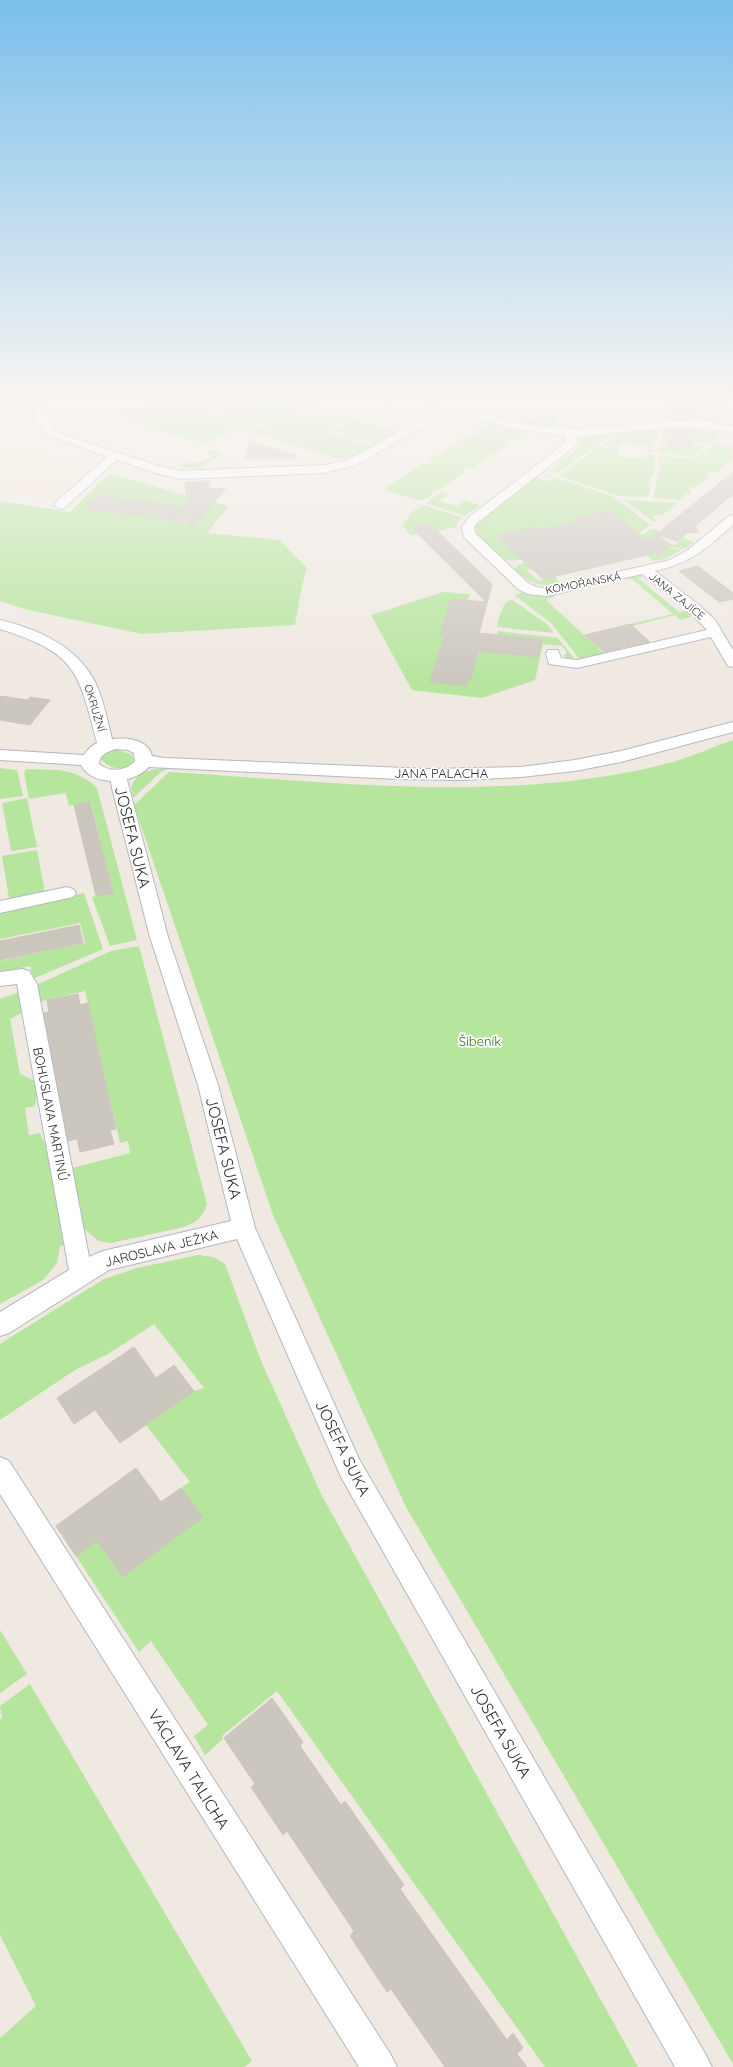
<svg xmlns="http://www.w3.org/2000/svg" width="733" height="2067" font-family="Quicksand,sans-serif">
<style>
.education{fill:#f0e6d1}
.green{fill:#b6e59e}
.building{fill:#cbc7bf;stroke:#cbc5ba}
.lines{fill:none;stroke-linecap:round;stroke-linejoin:round}
.minor-casing{stroke:#b4b7c1;stroke-width:2}
.tertiary-casing{stroke:#b4b7c1;stroke-width:2}
.minor{fill:#fff;fill-rule:evenodd}
.tertiary{fill:#fff;fill-rule:evenodd}
.labels{text-anchor:middle;stroke-width:3.5;stroke-linejoin:round;paint-order:stroke}
.far-street-label{font-size:11px;fill:#2e2e2e;stroke:#fff}
.street-label{font-size:13px;fill:#2e2e2e;stroke:#fff}
.park-label{font-size:13px;fill:#2c6e1b;stroke:#fff}
.near-street-label{font-size:16px;fill:#2e2e2e;stroke:#fff}
</style>
<rect width="100%" height="100%" fill="#efe9e1"/>
<path class="education" d="M0,438L88,466L53,500L0,492Z"/>
<path class="green" d="M22,397L30,399L27,400L26,405H30V413L28,414L15,412L22,407L0,405V398Z
M263,398H286L300,404L303,403L317,407L300,415L239,429L210,403L248,402V400Z
M677,400H702L714,403L703,411L699,419L696,420L688,412L697,411L690,403L681,404Z
M203,402L233,429L231,432L204,445L206,443L196,440L193,441L145,426L146,425L138,424L140,422L130,419L127,420C121,418 113,417 109,411L112,409H109L185,404L186,405H198V403Z
M717,404L733,408L730,410L716,407L707,414L721,417L714,421H712L713,419L701,420L706,412Z
M542,407L548,408L561,428L537,425L522,421L528,417L536,420L547,413L539,410Z
M322,409H325L323,411L351,417L326,432L372,446L353,456L341,459L281,442L284,440L274,437L271,438L244,431L299,417Z
M355,418L362,420L361,421L398,432L374,444L343,435L345,433L332,431Z
M491,422L527,432L515,441L511,440L504,444L508,445L492,455H489L487,456L490,457L472,469L467,467L461,472L464,473L437,491H434L432,492L434,493L422,501L387,491L385,488L422,464L426,465L433,461L429,460L454,444L459,443L457,442L466,436L470,438L477,434L474,432Z
M666,428H698L724,432L707,444L695,443L693,437L665,435V439L661,438L662,430Z
M653,429L657,431L656,442H651L650,449L654,450L653,452H649L647,445L620,443L619,447L602,446L620,433Z
M608,433L611,435L609,437L556,474L548,472L582,445L579,440L581,439L595,434Z
M662,440H666L664,447L692,449L693,445L705,447L693,456L661,453L659,452Z
M716,443L733,448L731,456L733,458L726,464L722,465L724,466L714,474L710,472L707,475L710,477L697,487L693,486L689,489L692,491L688,495L685,494L683,496L685,497L682,500L653,498L660,466L658,456L692,458L702,454L707,455L711,452L706,450Z
M598,447L620,449L617,456L646,458V454L654,455V459H651L655,461L653,477H650L648,487L651,488L648,497L619,496L559,476Z
M211,450L224,455L198,468L180,467L189,461L199,463L212,456L206,453Z
M110,473L170,491L229,506L207,533L280,540L307,568L302,586L295,625L142,634L24,609L0,601V501L70,512Z
M547,475L614,497L650,525L638,534L518,560C513,560 507,561 502,559C491,554 476,537 475,525L535,477L549,482L554,479L544,476Z
M441,492L448,494L439,501L457,506L464,500L480,505L465,516L426,503Z
M627,499L629,500L678,503L661,516L656,515L652,518L657,520L654,522L624,500Z
M423,505L463,518L464,519L461,518L456,523L458,524L456,527L437,531L429,523L409,527L418,535H410L403,525L411,513Z
M652,529L661,531L654,538L676,545L681,537L694,542L686,548L681,549L638,538Z
M635,539L680,550L681,551L664,559L653,561L646,555Z
M536,560L542,566L526,570L539,581L554,576L560,583C537,588 532,584 514,569L519,564Z
M643,574L644,576L638,578L679,612L687,611L692,613L691,617L681,620L675,615L632,626L630,624L673,614L632,579H621Z
M443,592L470,594L468,600L451,599L440,635L445,636L431,682L466,686L468,679H471L480,646L496,653L538,657L542,639L500,635L498,641H494L498,631L558,638L576,661L567,660L564,655L567,653L562,646L543,644L535,680L482,698L412,690L371,615Z
M523,592L554,595V597L546,600L605,654L580,660L551,623L514,595Z
M511,599L547,624L554,633L497,627C499,618 502,602 511,599Z
M733,740V2064L406,1507L273,1215L134,805L169,772C335,782 511,805 673,762C693,756 713,747 733,740Z
M110,750H118L132,755L134,761C127,773 109,769 101,759L102,755Z
M0,768L17,770L23,796L0,799Z
M165,768H170L162,771L133,798L131,788C135,773 151,769 165,768Z
M26,769C55,770 75,767 97,788L137,940L110,946L92,897L113,892L91,802L69,806L66,793L29,799L24,773Z
M27,798L37,847L11,851L2,803Z
M37,850L45,893L19,899L9,898L2,856Z
M84,893L103,949L33,979L30,966L0,972V961L85,943L80,923L0,939V911Z
M139,946L207,1204C203,1217 197,1222 184,1227L111,1243L99,1241L84,1229L72,1168L130,1153L128,1141L120,1143L85,991L37,1002L34,986L111,951Z
M23,991L25,1004L22,1013L10,1019L20,1074L39,1083L35,1106L25,1108L29,1135L40,1133L52,1159L67,1242L60,1247L57,1263L43,1280L0,1304V999Z
M198,1255L213,1257L225,1264L261,1361L321,1494L638,2067H545L277,1691L222,1736L223,1739L205,1755L194,1736L208,1725L151,1641L139,1652L76,1556L97,1541L123,1577L202,1517L181,1488L190,1482L146,1425L194,1391L204,1388L154,1324L108,1354L75,1370L0,1420V1344L104,1279L137,1268Z
M0,1630L27,1674L0,1693Z
M30,1684L252,2061L245,2067H0V2038L36,2006L0,1935V1719L2,1718L0,1706Z"/>
<path class="building" d="M690,404L695,410V419H668L670,405Z
M667,430H694L692,449L666,447Z
M250,441L296,455L295,459H245Z
M733,472V494L695,526L699,532L687,533L677,541L657,535L671,545L660,555L656,553L543,579L496,536L534,527L538,530L576,522L573,519L610,511L648,541Z
M209,481L210,489L226,488L191,530L190,523L151,517L153,508L145,517L85,508L98,495L188,508L185,482Z
M429,523L492,584L479,633L542,639L538,657L478,651L471,679H468L466,686L430,682L445,636L440,635L451,599L486,602L411,527Z
M698,566L733,593V599L719,602L679,571Z
M630,624L650,642L604,652L585,635Z
M0,696L28,700L30,697L50,700L30,725L0,720Z
M90,802L113,893L96,896L74,805Z
M79,925L83,943L0,960V941Z
M78,994L80,1005L88,1003L116,1129L110,1130L114,1144L80,1152L77,1139L68,1141L44,1013L49,1012L47,1000Z
M134,1347L156,1378L174,1365L194,1391L120,1443L95,1410L74,1424L57,1398Z
M136,1468L161,1502L181,1488L203,1517L123,1577L97,1541L76,1556L56,1526Z
M272,1698L303,1742L300,1746L341,1805L345,1801L404,1885L400,1889L507,2040L513,2033L523,2048L517,2054L527,2067H445L391,1989L387,1992L350,1936L354,1931L287,1831L283,1835L251,1787L255,1784L224,1738Z"/>
<g class="lines">
<defs>
<path id="minor" d="M34,397H44L48,424L58,433L162,467L181,471L324,465L348,460L428,416L366,399L365,397H382L436,412L442,408L411,399L410,397H426L511,421L550,428L579,429L670,420L702,421L733,426V432C679,422 629,433 576,436L577,444L575,446L477,523L474,527L475,533L528,583L536,587L547,588L670,560L688,550L729,516L733,515V525C704,550 693,562 655,571L699,605L715,620L733,650V667L728,666L711,637L577,668L549,664L546,653L548,650H558L561,658L577,660L707,630L689,611L642,574L547,596L528,594L518,589L464,537L462,527L469,517L565,443V436L511,428L452,411L356,465L324,473L181,479L155,473L117,460L64,508L60,509L54,505L56,502L107,457L45,434L35,419Z
M0,620C38,629 78,646 96,684C105,704 108,725 114,746L112,749H100L98,746C78,672 79,654 0,629Z
M118,771L124,773L126,776L168,937L218,1085L255,1228L359,1459L706,2055L712,2067H675L341,1477L237,1239L109,1270L9,1333L0,1336V1312L69,1270L17,984L0,986V972L22,969L29,971L37,984L89,1257L103,1251L231,1221L198,1085L150,937L112,788L110,776L112,773Z
M67,887L73,889L76,893L73,897L0,913V901Z
M0,1457L9,1461L391,2055L397,2067H359L0,1494Z"/>
<path id="tertiary" d="M733,722V732L621,762L575,771L521,777L460,780L398,779L149,767C134,784 93,788 81,765L0,760V750L84,755C86,752 91,746 95,744C111,736 147,734 152,756L164,758L429,769L521,767L575,760L621,751ZM116,749L128,750L134,753L135,761C126,771 110,773 99,764C100,754 107,752 116,749Z"/>
</defs>
<use href="#minor" class="minor-casing"/>
<use href="#tertiary" class="tertiary-casing"/>
<use href="#minor" class="minor"/>
<use href="#tertiary" class="tertiary"/>
</g>
<linearGradient id="sky" x2="0" y2="1"><stop stop-color="#7abfeb"/><stop offset="0.58" stop-color="#f8f5f2"/><stop offset="1" stop-color="#f8f5f2" stop-opacity="0"/></linearGradient>
<rect width="733" height="686" fill="url(#sky)"/>
<g class="labels">
<g class="far-street-label">
<text transform="translate(583 583) rotate(-11)" y="4">KOMOŘANSKÁ</text>
<text transform="translate(677 596) rotate(39)" y="4">JANA ZAJÍCE</text>
<text transform="translate(95 708) rotate(73)" y="4">OKRUŽNÍ</text>
</g>
<g class="street-label">
<text x="441" y="778">JANA PALACHA</text>
<text transform="translate(51 1114) rotate(79)" y="5">BOHUSLAVA MARTINŮ</text>
<text transform="translate(161 1248) rotate(-14)" y="5">JAROSLAVA JEŽKA</text>
</g>
<g class="park-label">
<text x="480" y="1046">Šibeník</text>
</g>
<g class="near-street-label">
<text transform="translate(133 837) rotate(76)" y="6">JOSEFA SUKA</text>
<text transform="translate(224 1148) rotate(76)" y="6">JOSEFA SUKA</text>
<text transform="translate(343 1448) rotate(64)" y="6">JOSEFA SUKA</text>
<text transform="translate(501 1731) rotate(60)" y="6">JOSEFA SUKA</text>
<text transform="translate(189 1769) rotate(58)" y="6">VÁCLAVA TALICHA</text>
</g>
</g>
</svg>
